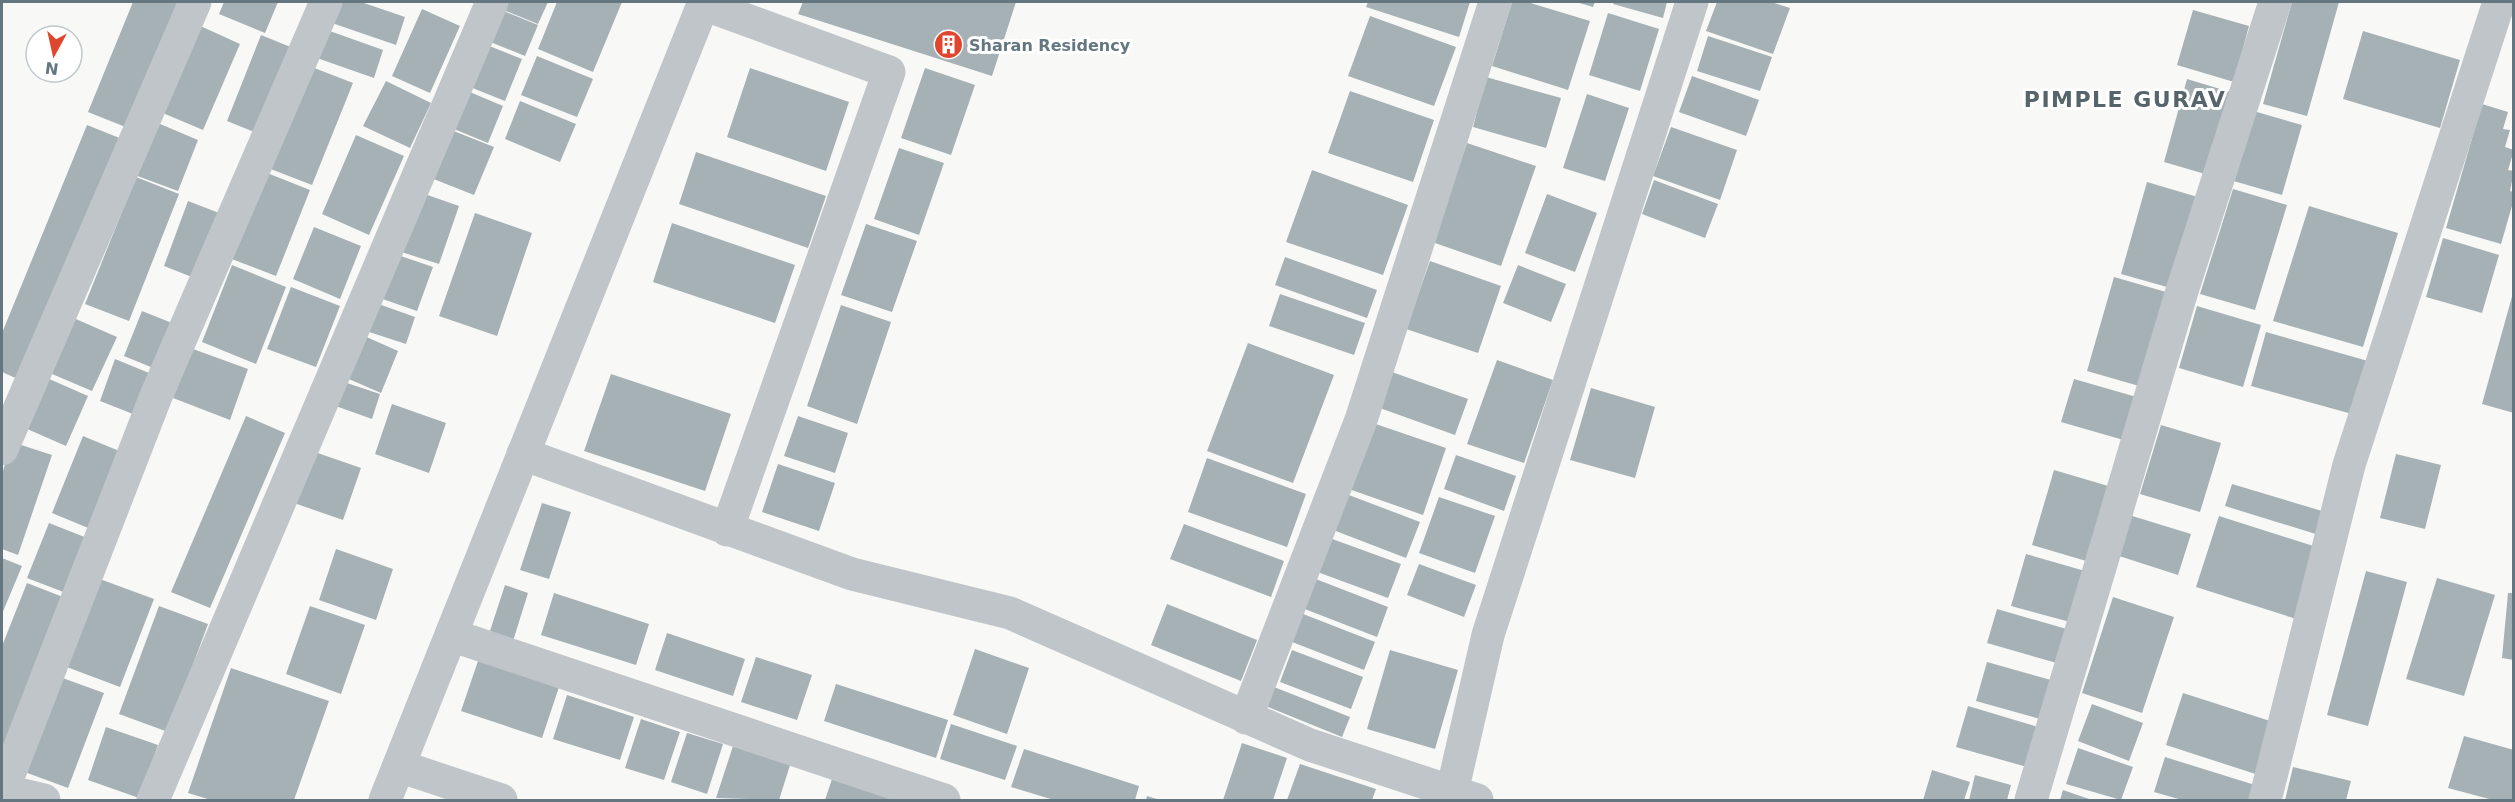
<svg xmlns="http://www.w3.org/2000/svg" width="2515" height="802" font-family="'DejaVu Sans',sans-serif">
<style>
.building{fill:#a6b1b5}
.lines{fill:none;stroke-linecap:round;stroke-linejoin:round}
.minor{stroke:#bfc5c8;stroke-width:33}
.tertiary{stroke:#bfc5c8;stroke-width:33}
.labels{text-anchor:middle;stroke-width:6;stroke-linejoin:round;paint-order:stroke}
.poi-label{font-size:16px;font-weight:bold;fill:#647780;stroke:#fff;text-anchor:start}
.district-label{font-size:22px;font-weight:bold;letter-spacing:1.5px;fill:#56646b;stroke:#fff}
</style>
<rect width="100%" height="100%" fill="#f8f8f6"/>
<path class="building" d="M133,2H179L133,130L88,112Z
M224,2H278L265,33L219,14Z
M340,2H361L405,17L396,45L332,23Z
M498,2H548L538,24L496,7Z
M557,2H622L593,72L538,49Z
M803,2H1016L992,76L798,14Z
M1368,2H1470L1459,37L1366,7Z
M1512,2H1527L1590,21L1568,90L1492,66Z
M1576,2H1595L1593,7Z
M1614,2H1667L1663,18L1613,4Z
M1717,2H1771L1790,8L1773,54L1706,31Z
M2292,2H2339L2307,116L2263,104Z
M496,8L538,25L525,56L483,39Z
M422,9L460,26L430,93L392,76Z
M2193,10L2249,26L2234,82L2177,65Z
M1608,13L1659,29L1640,91L1589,75Z
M1370,16L1456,47L1434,106L1348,76Z
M196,24L240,44L203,130L158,111Z
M327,30L383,50L374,78L317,58Z
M2363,31L2460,60L2440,128L2343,99Z
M261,35L298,50L264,136L227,121Z
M1708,36L1772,57L1760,91L1697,71Z
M482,43L522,59L505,101L465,85Z
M537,56L593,79L577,117L521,95Z
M304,64L353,83L312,185L263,166Z
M750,68L849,102L826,171L727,137Z
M925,68L975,85L951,155L901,138Z
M1692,76L1759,100L1746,136L1679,112Z
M1486,77L1561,98L1546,148L1473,127Z
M2187,79L2237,94L2212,176L2164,162Z
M386,81L431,103L410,148L363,126Z
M465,90L503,106L488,143L449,127Z
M1350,91L1434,120L1413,182L1328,153Z
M1587,94L1629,108L1605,181L1563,168Z
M520,101L576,124L560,162L505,139Z
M2482,104L2508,112L2503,129L2510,130L2505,147L2514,150L2508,170L2514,171L2510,191L2514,192V199L2501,244L2446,228Z
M2250,110L2302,125L2282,195L2230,180Z
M153,121L198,140L178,191L132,174Z
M87,125L127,141L27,383L2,372V333Z
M1671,127L1737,150L1720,200L1653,176Z
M446,128L494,147L474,195L426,176Z
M356,135L404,156L369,235L322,214Z
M1467,143L1536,166L1501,266L1432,242Z
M899,148L944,163L919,235L874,219Z
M696,152L826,196L808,248L679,204Z
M1312,170L1408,205L1383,275L1286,242Z
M262,171L310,190L276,276L229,258Z
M136,177L179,194L129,321L85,304Z
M1654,180L1718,204L1705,238L1642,214Z
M2147,182L2201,198L2174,289L2121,274Z
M2233,189L2287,205L2255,310L2200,294Z
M416,191L459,206L439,264L395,250Z
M1547,194L1597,213L1575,272L1525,253Z
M188,201L227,216L202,281L164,266Z
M2309,206L2398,233L2363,347L2273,321Z
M475,213L532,233L497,336L439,316Z
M672,223L795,265L775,323L653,282Z
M866,224L917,241L892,312L841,295Z
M314,227L361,246L340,299L293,279Z
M2443,238L2499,255L2482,313L2426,297Z
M389,252L433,267L417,311L374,296Z
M1285,257L1377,290L1367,318L1275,285Z
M1430,261L1501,286L1478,353L1406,329Z
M232,265L286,287L256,364L202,342Z
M1518,265L1566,284L1551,322L1503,303Z
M2114,277L2173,294L2146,388L2087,371Z
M291,287L340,306L316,367L267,349Z
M2513,293H2514V413L2482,404Z
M1280,294L1365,323L1354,355L1269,326Z
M370,301L415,317L406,344L360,329Z
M841,305L891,322L857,424L807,406Z
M2197,306L2261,325L2243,387L2179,368Z
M142,311L177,325L158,370L124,356Z
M69,316L117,337L92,391L45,371Z
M353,331L398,351L381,393L335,373Z
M2266,332L2368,361L2352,414L2251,386Z
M1248,343L1334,375L1293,483L1207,451Z
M193,349L248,369L230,420L173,398Z
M115,359L154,375L138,416L100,401Z
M1497,360L1553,380L1524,463L1467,444Z
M1389,371L1468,399L1455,435L1377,407Z
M611,374L731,414L705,491L584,451Z
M47,378L88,396L66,446L25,428Z
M2074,379L2140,398L2127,441L2061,422Z
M338,380L380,394L372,419L330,404Z
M1591,388L1655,407L1635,478L1570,460Z
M392,404L446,423L429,473L375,454Z
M246,416L285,433L210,608L171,592Z
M798,416L848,433L835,473L784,456Z
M1367,421L1446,448L1423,515L1343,487Z
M2161,425L2221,443L2200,512L2140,494Z
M83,436L124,453L93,530L52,513Z
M12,442L52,455L18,555L2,549V474Z
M312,451L361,468L343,520L294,503Z
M2396,454L2441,465L2425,529L2380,518Z
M1456,455L1516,476L1504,511L1444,489Z
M1207,458L1306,494L1287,547L1188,512Z
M778,464L835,483L819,531L762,512Z
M2054,470L2115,488L2093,563L2032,545Z
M2232,484L2342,517L2335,540L2225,506Z
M1341,492L1420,522L1406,558L1328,528Z
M1439,497L1495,516L1475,573L1419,553Z
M542,503L571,512L549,579L520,570Z
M2129,515L2191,534L2178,575L2116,555Z
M2219,516L2329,551L2306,622L2196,587Z
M49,523L87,538L66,593L27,578Z
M1184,524L1284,561L1271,597L1170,559Z
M1324,536L1401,564L1388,598L1312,570Z
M336,549L393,569L376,620L319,600Z
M2026,554L2085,571L2070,622L2011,606Z
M2,558L22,566L2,614Z
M1419,564L1476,585L1464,617L1407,595Z
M2366,571L2407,582L2368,726L2327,715Z
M1308,576L1388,607L1377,637L1297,606Z
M97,578L154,599L120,687L64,666Z
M2437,578L2495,595L2464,696L2406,679Z
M27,583L68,599L2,765V646Z
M505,585L528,593L513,641L489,634Z
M554,593L649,624L636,665L541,635Z
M2508,593H2514V660L2502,658Z
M2113,597L2174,617L2142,713L2082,693Z
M1167,604L1257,640L1241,681L1151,645Z
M159,606L208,624L168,732L119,714Z
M310,606L365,625L341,694L286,674Z
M1997,609L2070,630L2060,664L1987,643Z
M1298,612L1375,642L1364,670L1287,640Z
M667,633L745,659L733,696L655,670Z
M975,649L1029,668L1007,734L953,715Z
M1292,650L1363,677L1351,709L1280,682Z
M1390,650L1458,670L1435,749L1367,729Z
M756,657L812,675L797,720L741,702Z
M478,661L559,687L542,738L461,711Z
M1987,662L2051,680L2040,719L1976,701Z
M231,668L329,701L294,800H211L188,793Z
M57,676L104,693L68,788L22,771Z
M836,684L948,720L936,758L824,721Z
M1274,687L1350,717L1342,737L1266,706Z
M2183,693L2295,729L2277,781L2166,745Z
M567,695L634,717L620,760L553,739Z
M2092,704L2143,723L2129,761L2078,741Z
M1968,706L2038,727L2027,767L1956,747Z
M641,719L680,732L664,780L625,768Z
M951,724L1017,746L1005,780L940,759Z
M106,727L158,745L139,798L88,780Z
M687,733L723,744L707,794L671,782Z
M2464,736L2514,750V800H2493L2448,788Z
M734,743L791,762L779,800L716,798Z
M1242,743L1287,758L1273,800H1223Z
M2078,748L2133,767L2121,800L2066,784Z
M1024,749L1139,786L1135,800H1054L1011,787Z
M2165,757L2271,790L2267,800H2182L2154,792Z
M1300,764L1376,789L1372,800H1287Z
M2293,767L2351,781L2346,800H2285Z
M1932,770L1970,782L1964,800H1923Z
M1975,775L2011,785L2007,800H1969Z
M832,779L897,800H825Z
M2063,790L2092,800H2060Z
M1147,796L1160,800H1146Z"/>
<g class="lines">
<path class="minor" d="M703,4L889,72L727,530
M2,449L195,2
M523,454L852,574L1010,613L1310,745L1477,800
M451,635L944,800
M1246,718L1361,420L1495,2
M399,766L501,800
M2,790L44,800
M3,790L156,396L326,2
M1452,792L1488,635L1692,2
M153,800L492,2
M2031,800L2181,294L2275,2
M2265,800L2349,465L2499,2"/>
<path class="tertiary" d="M385,800L704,2"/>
</g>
<defs>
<symbol id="building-disc" viewBox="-11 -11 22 22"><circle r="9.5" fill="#e0452e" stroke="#fff"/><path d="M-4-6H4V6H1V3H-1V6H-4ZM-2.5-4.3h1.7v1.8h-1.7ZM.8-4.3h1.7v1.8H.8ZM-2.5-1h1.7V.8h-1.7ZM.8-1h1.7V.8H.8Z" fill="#fff"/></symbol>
</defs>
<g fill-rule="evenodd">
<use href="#building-disc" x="932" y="28" width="33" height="33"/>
</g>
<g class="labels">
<g class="poi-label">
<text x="969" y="51">Sharan Residency</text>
</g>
<g class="district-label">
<text x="2125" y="107">PIMPLE GURAV</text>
</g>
</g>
<rect width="2515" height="802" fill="none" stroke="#647780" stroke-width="6"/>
<g transform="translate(54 54) rotate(188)"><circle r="28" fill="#ffffff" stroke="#c1c9cc" stroke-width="1.5"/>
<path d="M0-4.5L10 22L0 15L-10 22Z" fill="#e0452e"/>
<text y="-9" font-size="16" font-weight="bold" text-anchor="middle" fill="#647780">N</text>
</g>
</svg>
